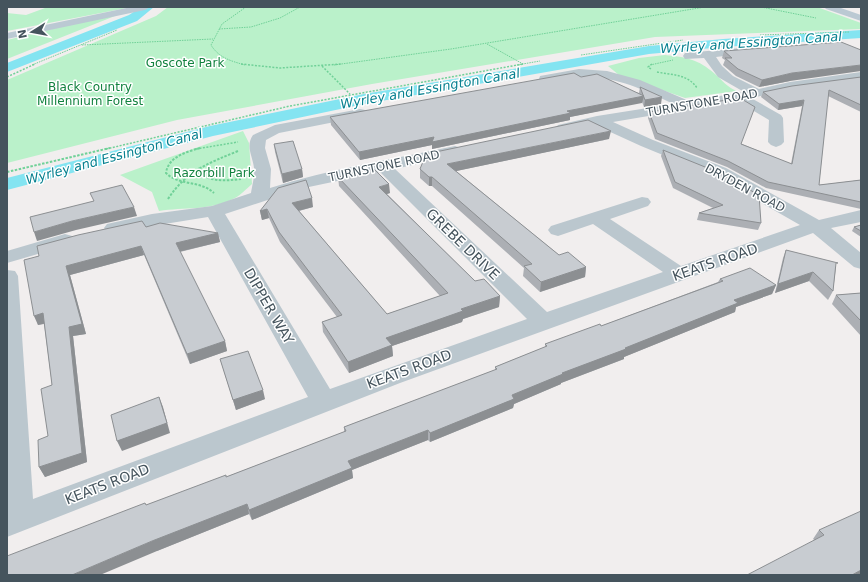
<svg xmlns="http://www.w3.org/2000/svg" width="868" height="582" font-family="'DejaVu Sans',sans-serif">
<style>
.green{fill:#baf1ca}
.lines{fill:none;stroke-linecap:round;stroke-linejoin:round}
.canal{fill:#84e4f1;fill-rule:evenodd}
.path-far2{stroke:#70d198;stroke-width:1;stroke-dasharray:1.5 1;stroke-linecap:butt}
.path-far1{stroke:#70d198;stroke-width:1.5;stroke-dasharray:2 1.5;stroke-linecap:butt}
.path{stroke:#70d198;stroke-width:2;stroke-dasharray:2.5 1.5;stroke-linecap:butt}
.street{fill:#bbc7ce;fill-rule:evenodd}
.secondary{fill:#bbc9d3;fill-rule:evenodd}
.wall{fill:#acafb4}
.shaded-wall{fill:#8c8f92}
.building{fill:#c8ccd1;stroke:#8c8f92}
.labels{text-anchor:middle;stroke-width:3;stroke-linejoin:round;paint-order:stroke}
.far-park-label{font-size:12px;fill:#12823f;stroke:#fff}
.far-street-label{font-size:12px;fill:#45545d;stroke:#fff}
.far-water-label{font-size:13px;font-style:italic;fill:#078190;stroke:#fff}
.street-label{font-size:14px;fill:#45545d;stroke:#fff}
</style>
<rect width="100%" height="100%" fill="#f1eeee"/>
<path class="green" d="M37,7H132L7,31V13L26,15L45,8Z
M168,7H817L861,23V29L655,37L372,84L177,120L7,163V80L156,16Z
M130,10L7,59V40Z
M665,55C686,57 698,59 715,74C723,81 727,87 737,91L685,98L619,75L608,66L639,58Z
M243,131L249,143L252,184C246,189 241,195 235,198C210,211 184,207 159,211L152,192L120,175Z"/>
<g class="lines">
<path class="canal" d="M141,7H154L137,21L7,72V63L129,15Z
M861,30V38L723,47L649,54L364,104L213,136L7,190V178L210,126L364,94L649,46L723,39Z"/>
<path class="path-far2" d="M761,7L816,18
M219,29L251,27L280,18L300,7
M760,35L849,32
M487,44L523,64
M82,45L213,39
M581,55L683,40
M32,65L117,30
M245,65C231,61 219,58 211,45L222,24L246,7
M334,65L451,49L705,7
M517,65L540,61
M650,65L673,60"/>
<path class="path-far1" d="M241,64L280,68L342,64
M322,66L350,94
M651,69L648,67L652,64
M657,72C672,75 688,74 697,88
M7,77L35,64
M106,149L290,106L523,64
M196,149L238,142"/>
<path class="path" d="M200,148C186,152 168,157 166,173C179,186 200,180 214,193
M199,168L197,172C211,182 225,181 241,179
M7,172L110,148
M168,199C186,171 209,163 238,151"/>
<path class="street" d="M752,47L756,48L758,50L756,52L716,57L722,66L733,76L759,89L790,82L861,72V80L790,90L751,98L781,115L783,118L784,142L781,145L776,147L771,145L768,142L769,120L737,101L613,122L653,140L726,168L819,220L861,210V222L831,228L861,253V269L854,267L813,233L400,383L7,537V270L15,271L18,276L33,499L308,397L208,217L152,226L114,234L107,232L104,228L107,224L152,214L212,206L251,193C252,186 255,176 254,168C253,157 245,146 253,135L275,125L360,109L365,110L367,113L365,116L279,133L266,140L265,148L271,169L270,188C330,169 393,159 455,146L461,148L463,151L461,154L395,169L547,312L663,272L593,224L558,236L551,234L548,230L551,226L642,197L648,198L651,202L648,206L610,219L681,266L800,225L714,176L641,146L595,125L563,132L558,131L556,128L558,125L597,116L673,104C643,89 612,75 578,77C567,78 556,81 545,83L540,82L539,79L540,76L579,69L607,71L640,80L689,101L744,92L718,77L704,58L685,59L683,56L685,53ZM380,172L527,319L330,389L225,214L304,188Z
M65,234L72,236L75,240L72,244L7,263V251Z"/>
<path class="secondary" d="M131,7H150L145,10L7,39V33Z
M824,7H838L861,15V21L826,9Z"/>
</g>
<path class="wall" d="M724,51L790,81L759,87L736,76L723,65L725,60L722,58Z
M581,77L639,93L640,87L661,104L644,107L642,102L570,117V120L432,149V145L360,160L331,125L330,117Z
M861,77V112L828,96L819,185L861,180V209L766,188L727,167L655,139L648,118L649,112L742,144L791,164L802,106L778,110L761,97L763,92Z
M609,139L456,171L559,255L586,267L585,277L540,292L523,276L524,268L432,186H429L420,178V169Z
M274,144L302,169L303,177L283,183L275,152Z
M663,150L761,223L758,230L697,220L699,213L713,208L673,188L661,156Z
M338,177L390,193L387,194L475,281L500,296L499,307L463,319L462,322L392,346L393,356L349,373L323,332L322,322L337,317L280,242L269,218L262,220L260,211L278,188L313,207L299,211L387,314L440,296L339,186Z
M861,225V237L852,231L854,227Z
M218,233L220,242L180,252L225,341L227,351L190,364L144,255L70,275L86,334L73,336L87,462L45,477L39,467L48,436L52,385L44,324L38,325L24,260Z
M786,250L836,267L833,291L828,300L809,281L775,293L783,258Z
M720,279L776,285L772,294L736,307L735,312L624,357V359L561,383V384L514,404L513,408L430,442L428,440L352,470L353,478L252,520L249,514L157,551L146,505L226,477L344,432V427L495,370V367L545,347V344L601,326L718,282Z
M861,293V336L832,304L836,295Z
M220,359L265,399L236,410Z
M819,530L861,575L813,539Z"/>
<path class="shaded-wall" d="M861,65V71L790,81L759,87L762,80L792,73Z
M644,96L642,103L570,117V120L432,149V145L360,160L359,152Z
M662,97L661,104L644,107L645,100Z
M804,100L802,106L778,110L779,104Z
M611,131L609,139L447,173V164Z
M302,169L303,177L283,183L282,174Z
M429,177H432V186H429Z
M389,184L390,193L380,196L379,187Z
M312,198L313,207L294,212L292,203Z
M134,207L137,216L76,230L37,241L34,232L72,221Z
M267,209L269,218L262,220L260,211Z
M218,233L220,242L178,252L176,243Z
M141,246L144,255L70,275L86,334L73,336L87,462L45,477L39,467L82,453L69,327L66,266Z
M586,267L585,277L540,292L541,282Z
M813,272L809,281L775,293L778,284Z
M776,285L772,294L736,307L735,312L624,357V359L561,383V384L514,404L513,408L430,442V433L512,395L562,373L625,348L734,300Z
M500,296L499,307L463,319L462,322L392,346L393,356L349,373L348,362L386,338L461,309Z
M43,313L47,323L38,325L34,316Z
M225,341L227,351L190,364L187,354Z
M263,390L265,399L236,410L233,400Z
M159,397L163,407L170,433L122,451L117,441Z
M428,430V440L352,470L353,478L252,520L249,510L348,461Z
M247,504L249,514L157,551L100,575H72L152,541Z
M861,570V575H852Z"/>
<path class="building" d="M841,42L861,50V65L792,73L762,80L738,69L725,58H732L724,51Z
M574,73L581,77L597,74L644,96L567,111L571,113L432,142L434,137L359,152L330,117Z
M861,77V105L829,90L819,185L861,180V202L768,182L728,161L657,133L649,112L740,98L755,107L741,144L792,164L804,100L779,104L763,92L792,86Z
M640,87L662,97L645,100Z
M588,120L611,131L447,164L559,255L568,252L586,267L541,282L524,266L532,264L432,177H429L420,169L426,154Z
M293,141L302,169L282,174L274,144Z
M663,150L715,171L759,195L761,223L699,213L723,205L675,182Z
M374,169L389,184L379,187L475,281L484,279L500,296L461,309L463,311L386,338L392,345L348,362L322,322L342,315L279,232L267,209L260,211L278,188L306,180L312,198L292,203L387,314L448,293L338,177Z
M122,185L134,207L72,221L34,232L30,217L94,201L90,193Z
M142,221L146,227L160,223L218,233L176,243L225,341L187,354L141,246L66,266L82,324L69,327L82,453L39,467L38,440L48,436L41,389L52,385L43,313L34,316L24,260L39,256L37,246L78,235Z
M861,225V231L854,227Z
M786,250L838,263H836L833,291L813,272L778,284Z
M750,268L776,285L734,300L738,303L625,348L626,349L562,373L563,374L512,395L514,399L430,433L428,430L348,461L352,468L249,510L247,504L152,541L72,575H7V556L145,503L146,505L226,475V477L346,431L344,427L497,369L495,367L547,346L545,344L600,324L601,326L723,281L720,279Z
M861,293V321L836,295Z
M248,351L263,390L233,400L220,359Z
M159,397L167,423L117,441L111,415Z
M861,511V570L852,575H747L824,535L819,530Z"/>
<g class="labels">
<g class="far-park-label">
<text x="185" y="67">Goscote Park</text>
<text x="90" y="91">Black Country<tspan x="90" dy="14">Millennium Forest</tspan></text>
<text x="214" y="177">Razorbill Park</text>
</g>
<g class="far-street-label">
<text transform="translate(702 103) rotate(-10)" y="4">TURNSTONE ROAD</text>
<text transform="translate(384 166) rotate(-12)" y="4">TURNSTONE ROAD</text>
<text transform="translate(745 188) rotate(28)" y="4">DRYDEN ROAD</text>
</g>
<g class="far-water-label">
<text transform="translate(751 42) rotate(-4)" y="5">Wyrley and Essington Canal</text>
<text transform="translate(430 88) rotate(-10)" y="5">Wyrley and Essington Canal</text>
<text transform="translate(114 156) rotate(-15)" y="5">Wyrley and Essington Canal</text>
</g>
<g class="street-label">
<text transform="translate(463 244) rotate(44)" y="5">GREBE DRIVE</text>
<text transform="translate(715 262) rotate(-19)" y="5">KEATS ROAD</text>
<text transform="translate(269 306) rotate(60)" y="5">DIPPER WAY</text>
<text transform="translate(409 369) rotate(-20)" y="5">KEATS ROAD</text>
<text transform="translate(107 484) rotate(-21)" y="5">KEATS ROAD</text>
</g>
</g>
<rect width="868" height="582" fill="none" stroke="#45545d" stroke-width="16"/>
<g transform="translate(32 32) rotate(259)" stroke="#ffffff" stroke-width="3" paint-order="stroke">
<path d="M0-3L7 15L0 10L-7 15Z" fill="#45545d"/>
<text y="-6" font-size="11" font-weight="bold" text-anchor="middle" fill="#45545d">N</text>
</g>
</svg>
